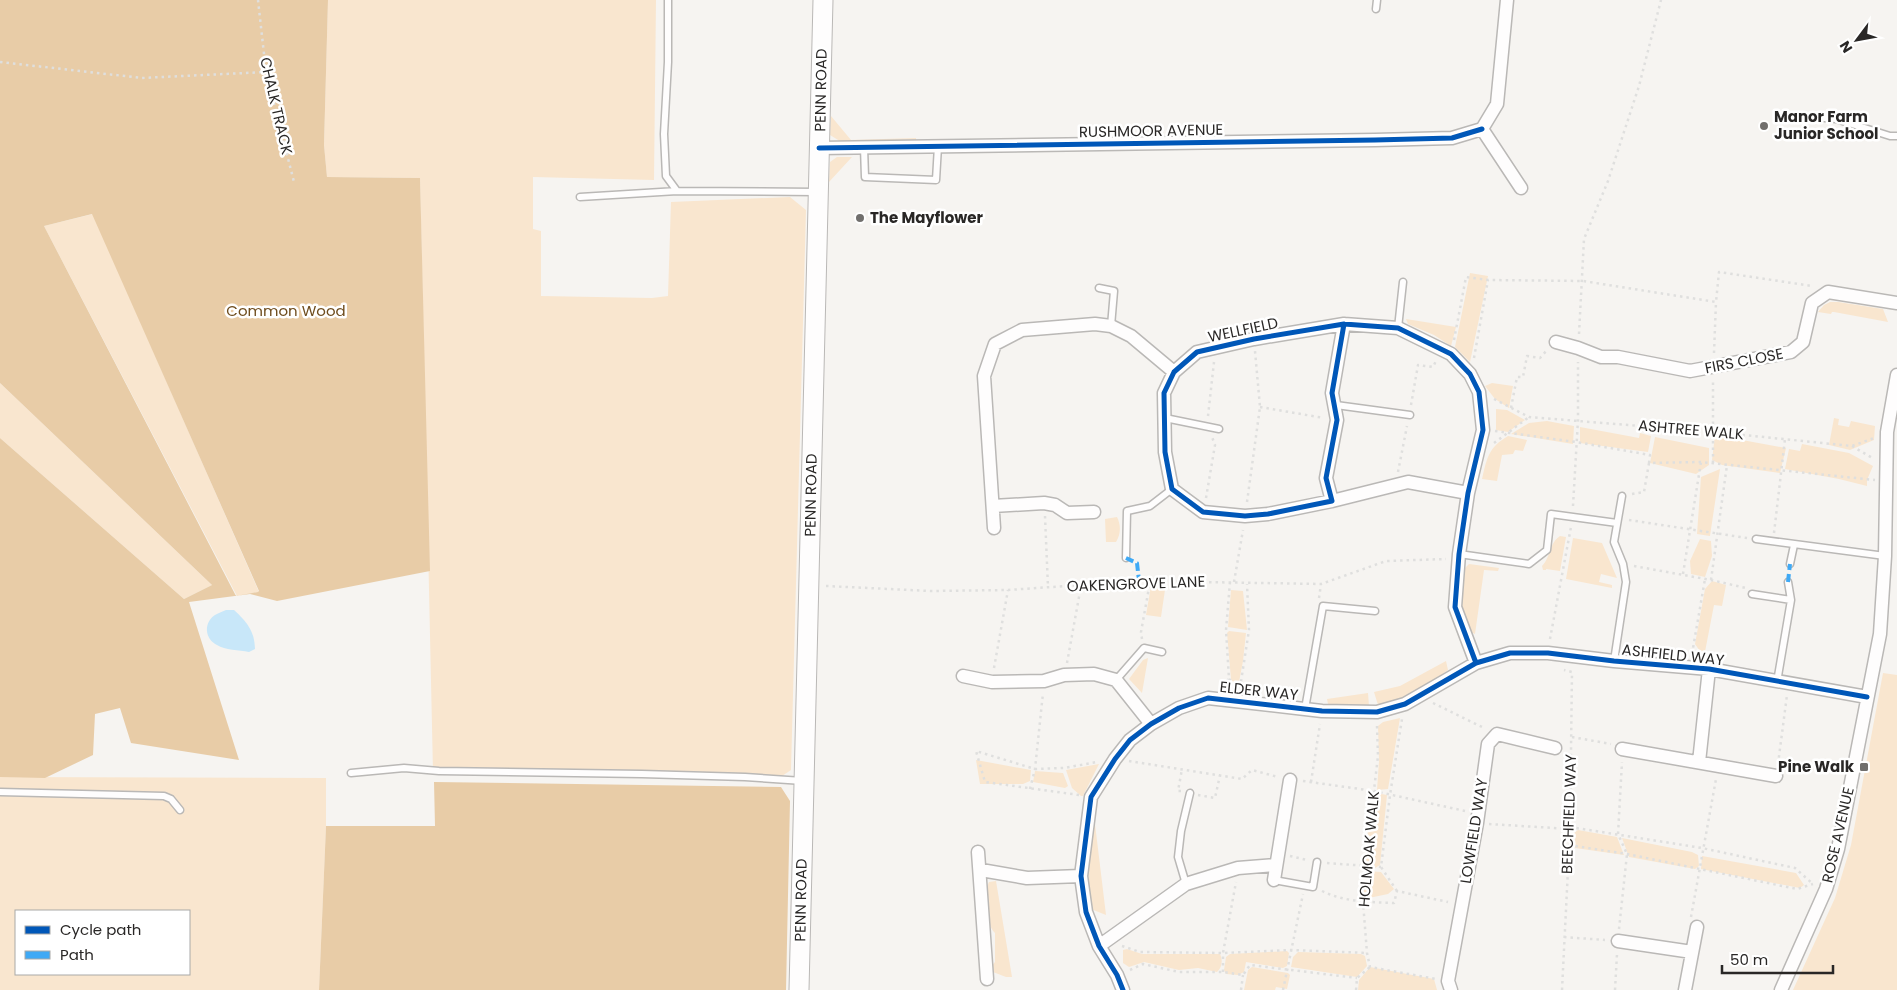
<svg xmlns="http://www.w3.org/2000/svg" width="1897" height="990" font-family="Poppins,sans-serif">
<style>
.green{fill:#f9e6cf;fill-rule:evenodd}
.forest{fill:#e8cca7;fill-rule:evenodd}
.water{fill:#c8e7f9}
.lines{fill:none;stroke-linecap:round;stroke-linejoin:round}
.lane-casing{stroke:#bab8b6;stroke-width:9}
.street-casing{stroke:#bab8b6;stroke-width:15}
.secondary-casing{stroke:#bab8b6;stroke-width:21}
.path{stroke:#dfdfde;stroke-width:2.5;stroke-dasharray:2.5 4;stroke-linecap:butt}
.lane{stroke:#fefdfd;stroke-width:6}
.street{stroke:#fefdfd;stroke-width:12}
.secondary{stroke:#fefdfd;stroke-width:19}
.quiet{stroke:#3fa9f5;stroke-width:4;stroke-dasharray:8 4;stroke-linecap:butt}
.cycleway-casing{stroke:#fff;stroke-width:8}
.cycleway{stroke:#0057b8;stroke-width:5}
.poi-dot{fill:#716f6d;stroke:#fff;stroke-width:2}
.labels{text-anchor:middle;stroke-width:5;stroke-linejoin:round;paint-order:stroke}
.street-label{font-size:15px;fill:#292726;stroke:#fff}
.poi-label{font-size:15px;font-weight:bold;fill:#292726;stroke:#fff;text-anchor:start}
.park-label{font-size:15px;fill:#6f4d1e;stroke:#fff}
</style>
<rect width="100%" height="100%" fill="#f6f4f1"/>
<path class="green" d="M328,0H656L654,180L533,177V229L541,231V296L652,298L668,296L671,202L790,197L806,210L791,770L779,778L433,772L420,178L327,177L324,145Z
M831,116L851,140L916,138V142L843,143L830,135Z
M837,157H852L829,182L830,162Z
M93,214L259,592L237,596L44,226Z
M1470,273L1488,276L1470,362L1455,347Z
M1830,302H1838L1883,309L1888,322L1834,312H1832L1831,314L1818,312L1824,305Z
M1406,319L1456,327L1451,346L1434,335L1408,324Z
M0,383L212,585L184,599L0,438Z
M1492,383L1513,386L1509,408L1495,399L1485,386Z
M1496,409L1507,410L1525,420L1508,432L1496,430Z
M1834,418L1839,419L1838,425L1849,427L1851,421L1875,426L1874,440L1850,450L1829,445Z
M1547,421L1574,426L1573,444L1511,434L1529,423Z
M1580,427L1639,438L1640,433L1651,436L1648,452L1580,443Z
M1715,435L1786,448L1780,473L1722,465L1712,460Z
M1508,436L1527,440L1523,451L1515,450L1513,454L1502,455L1497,481L1482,479C1487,458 1488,448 1508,436Z
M1655,437L1709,448V465L1696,474L1650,463Z
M1802,444L1849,453L1873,466L1867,480V486L1839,479L1785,469L1789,449L1800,451Z
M1720,469L1710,536L1697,534L1701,477Z
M1117,517C1121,525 1121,534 1116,542H1106L1105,519Z
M1560,536L1566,537L1560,571L1546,569V570H1543L1542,566C1551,557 1549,543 1560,536Z
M1573,538L1602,543L1617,578L1601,574L1599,582L1612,585V588L1566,579Z
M1700,539L1711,541L1712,556L1705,577L1691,574L1690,561Z
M1469,564L1499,568L1498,571L1484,570L1475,634L1468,631L1460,606L1465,568Z
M1712,581L1726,585L1722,606L1714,605L1704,657L1695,644L1705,589Z
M1166,583L1161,617L1146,615L1151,586L1153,584Z
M1231,590L1243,591L1247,630L1228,627Z
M1229,631L1246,633L1243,661L1239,682L1234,684L1231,679L1227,633Z
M1148,658L1142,693L1129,679L1143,660Z
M1446,661L1448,670C1427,685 1405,703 1378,705L1374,692L1400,686Z
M1883,673L1897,675V990H1793L1835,898L1851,845Z
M1368,693L1369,706L1328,704L1327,699Z
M1400,718L1388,789L1377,790L1379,761L1378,726L1383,722Z
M976,760L1031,770L1030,781L1023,784H980Z
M1099,764L1083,796H1081L1072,788L1066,770Z
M1035,771L1063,773L1068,786L1065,788L1033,782Z
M0,777L326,778V826L319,990H0ZM16,911H189V974H16Z
M1376,793L1387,795L1380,865L1375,868L1364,867L1365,846Z
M1095,824L1106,915L1091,909L1086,873L1091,829Z
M1578,830L1617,837L1624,855L1575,848L1574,833Z
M1622,838L1692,852L1698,855L1699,866L1695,869L1629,857Z
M1702,856L1796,873L1804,885L1800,888L1701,869Z
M1367,871L1381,872L1394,889L1388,894L1364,899L1363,873Z
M996,881L1012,977H1006L993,972L990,968L995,962V933C986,926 984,893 989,882Z
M1127,949L1142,954H1220C1223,960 1222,968 1217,972L1198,968L1179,970L1144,962L1129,967L1123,963V950Z
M1287,951L1289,953L1287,966L1283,968L1246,962L1244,972L1238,975L1226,974L1224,970L1226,957L1230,954Z
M1298,952L1361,954L1365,956L1367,966L1357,977L1291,967L1293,957Z
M1252,967L1288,973L1290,975L1287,989L1276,987L1275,990H1244L1248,970Z
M1370,967L1434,979L1437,990H1358L1359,980Z"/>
<path class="forest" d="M0,0H328L324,145L327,177L420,178L430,571L277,601L250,594L189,602L239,760L131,743L120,708L95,714L93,755L45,778L0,777V438L184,599L212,585L0,383ZM92,214L259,591L258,592L236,596L44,226Z
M434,782L781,787L790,801L786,990H319L326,826H435Z"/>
<path class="water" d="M226,610H234C246,621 255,631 255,649L249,652C239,650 225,650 217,645C205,639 203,623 215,615C218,613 222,612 226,610Z"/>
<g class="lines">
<defs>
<path id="lane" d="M668,0V62L664,134L666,176L677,191L817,192
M1376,9L1377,0
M1813,117L1836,119L1890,136H1897
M864,147L865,177L936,180L938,146
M580,197L677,191
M1099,288L1114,291L1111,326
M1398,328L1403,282
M1336,405L1410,415
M1165,418L1219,429
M1756,539L1885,556
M1459,554L1529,564L1547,550L1551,514L1617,523
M1126,558L1127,511L1150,506L1172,489
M1790,564L1794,545
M1752,594L1791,600
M1614,661L1626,582L1623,564L1614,542L1622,496
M1116,680L1144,648L1162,652
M1777,682L1791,600L1788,582
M1305,709L1323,606L1375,611
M351,773L404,768L439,771L642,774L745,777L803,781
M0,792L164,796L171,799L180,810
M1274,880L1313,887L1317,862
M1186,884L1178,857L1181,831L1190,793"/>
<path id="street" d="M1482,129L1497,104L1507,0
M1482,129L1521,188
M819,148L1375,140L1452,138L1482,129
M1344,324L1332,393L1337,420L1326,478L1332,501L1268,514L1245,516L1203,512L1172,489L1165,452L1164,393L1174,372L1197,352L1254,339L1344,324L1398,328L1451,354L1470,374L1479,392L1483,430L1468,493L1459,554L1455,607L1476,663
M1556,342L1578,348L1601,357H1618L1690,371L1791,352L1803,342L1812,303L1828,292L1897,303
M1332,501L1408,482L1468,493
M993,506L1044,503L1055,505L1067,513L1094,512
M994,528L984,376L995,344L1022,330L1095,324L1111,326L1131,336L1174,372
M963,676L992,682L1044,681L1064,675L1094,674L1116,680L1151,724
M1622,749L1776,776
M1699,762L1709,669
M978,852L987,979
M981,870L1027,878L1081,876
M1274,880L1290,780
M1618,941L1692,952
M1099,946L1186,884L1238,868L1276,865
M1123,990L1117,975L1099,946L1086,912L1081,876L1091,797L1115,759L1130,740L1151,724L1179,708L1208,698L1322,711L1377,712L1405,704L1476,663L1510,653H1548L1614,661L1709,669L1867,697
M1451,990L1448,981L1477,823L1488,744L1497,734L1555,748
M1685,990L1697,927
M1781,990L1826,889L1838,849L1880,634L1885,556L1887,432L1897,375"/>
<path id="secondary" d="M799,990L823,0"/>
</defs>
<use href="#lane" class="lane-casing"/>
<use href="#street" class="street-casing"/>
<use href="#secondary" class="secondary-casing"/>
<path class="path" d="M258,0L266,72L294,182
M0,62L142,78L266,72
M1579,334L1584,239L1608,181L1639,86L1661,0
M1454,340L1466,277L1488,280L1583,281L1716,302L1719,272L1812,286
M1714,353L1716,302
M1474,358L1488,280
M1494,399L1529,417L1714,432L1852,446L1874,438
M1411,405L1418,365L1433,367L1436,361
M1260,407L1324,418
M1511,408L1517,377H1523L1527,356L1540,358L1547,350
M1208,416L1214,362
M1495,431L1576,442L1650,455L1649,463L1701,462L1875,480
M1494,443L1529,417
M1852,446L1874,459
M1713,463V381
M1398,472L1407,426
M1632,494L1644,492L1649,463
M1206,498L1215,445L1212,437
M1247,502L1260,407L1255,351
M1573,506L1578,420V362
M1045,516L1048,587
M1629,520L1747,538
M1774,533L1785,439
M1634,566L1711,580L1746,588
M1683,574L1701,462
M1711,580L1727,465
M1234,582L1243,530
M826,586L930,591L1008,590L1139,581L1321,584L1386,561L1446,559
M1319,598L1321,584
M1142,639L1141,632L1150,582
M1550,639L1571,527
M1692,654L1705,579
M1067,663L1081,586
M994,668L1008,590
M1229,679L1239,688
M1222,685L1229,679L1226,630L1230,582
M1240,688L1249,630L1247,584
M1433,703L1484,728
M1377,726L1378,756L1365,866L1363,902L1367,953L1370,967L1436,979
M1572,737L1611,744
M1129,761L1242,779L1252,770L1278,777
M1778,764L1787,695
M1303,781L1374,791L1465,811
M1311,782L1320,724
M1030,789L1035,769L1043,693
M1181,791H1178L1182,769
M1079,795L985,782L976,751L1035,769L1064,768L1097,762
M1198,795L1215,798L1220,775
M1489,824L1570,829
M1570,827L1702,848L1795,868L1813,884
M1569,845L1627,854L1797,889L1813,884
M1290,856L1307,860
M1327,863L1381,867
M1322,891C1344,902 1369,902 1394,903L1397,891L1448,902
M1397,891L1381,867L1390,795L1402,719
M1691,917L1716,779
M1619,929L1627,854L1618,834L1622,762
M1564,937L1605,940
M1122,946L1140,952L1223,953L1291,950L1367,953
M1130,970L1143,964L1179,972H1223L1243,975L1250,965L1357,978
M1223,972V953L1236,882
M1241,990L1243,975
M1283,990L1303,894
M1356,990L1357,978L1370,967
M1562,990L1570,829L1572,672L1564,670
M1615,990L1617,954"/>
<use href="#lane" class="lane"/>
<use href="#street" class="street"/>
<use href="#secondary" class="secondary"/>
<path class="quiet" d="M1126,558L1137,563L1139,581
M1788,582L1790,564"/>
<defs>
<path id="cycleway" d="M819,148L1375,140L1452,138L1482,129
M1344,324L1332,393L1337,420L1326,478L1332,501L1268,514L1245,516L1203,512L1172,489L1165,452L1164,393L1174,372L1197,352L1254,339L1344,324L1398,328L1451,354L1470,374L1479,392L1483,430L1468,493L1459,554L1455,607L1476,663
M1123,990L1117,975L1099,946L1086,912L1081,876L1091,797L1115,759L1130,740L1151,724L1179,708L1208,698L1322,711L1377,712L1405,704L1476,663L1510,653H1548L1614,661L1709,669L1867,697"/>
</defs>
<use href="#cycleway" class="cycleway-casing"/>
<use href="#cycleway" class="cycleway"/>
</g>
<g class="poi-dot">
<circle cx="1764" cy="126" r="5"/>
<circle cx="860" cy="218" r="5"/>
<rect x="1859" y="762" width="10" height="10" rx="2.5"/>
</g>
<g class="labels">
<g class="street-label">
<text transform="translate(821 90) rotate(-89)" y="5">PENN ROAD</text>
<text transform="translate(276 106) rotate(77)" y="5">CHALK TRACK</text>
<text transform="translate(1151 131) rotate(-1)" y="5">RUSHMOOR AVENUE</text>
<text transform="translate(1243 330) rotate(-12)" y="5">WELLFIELD</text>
<text transform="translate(1744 361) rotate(-11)" y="5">FIRS CLOSE</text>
<text transform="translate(1691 430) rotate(5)" y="5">ASHTREE WALK</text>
<text transform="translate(811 495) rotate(-89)" y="5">PENN ROAD</text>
<text transform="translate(1136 584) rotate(-2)" y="5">OAKENGROVE LANE</text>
<text transform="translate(1673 655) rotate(6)" y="5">ASHFIELD WAY</text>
<text transform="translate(1259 691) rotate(6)" y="5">ELDER WAY</text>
<text transform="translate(1569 814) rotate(-88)" y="5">BEECHFIELD WAY</text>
<text transform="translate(1474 831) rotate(-81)" y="5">LOWFIELD WAY</text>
<text transform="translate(1838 835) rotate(-77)" y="5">ROSE AVENUE</text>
<text transform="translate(1369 849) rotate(-85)" y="5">HOLMOAK WALK</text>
<text transform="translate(801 900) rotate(-89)" y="5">PENN ROAD</text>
</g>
<g class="poi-label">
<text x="1774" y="122">Manor Farm<tspan x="1774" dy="17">Junior School</tspan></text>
<text x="870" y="223">The Mayflower</text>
<text x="1854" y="772" text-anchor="end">Pine Walk</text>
</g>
<g class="park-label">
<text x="286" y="316">Common Wood</text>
</g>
</g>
<rect x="15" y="910" width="175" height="65" fill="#ffffff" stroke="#a9a9a8"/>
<rect x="25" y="926" width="25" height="8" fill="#0057b8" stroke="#a9a9a8"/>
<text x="60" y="935" font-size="15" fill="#292726">Cycle path</text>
<rect x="25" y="951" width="25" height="8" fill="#3fa9f5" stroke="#a9a9a8"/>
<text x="60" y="960" font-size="15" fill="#292726">Path</text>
<g transform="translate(1857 40) rotate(238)" stroke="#ffffff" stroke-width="4" paint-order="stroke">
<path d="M0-4L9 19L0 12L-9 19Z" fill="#292726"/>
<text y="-8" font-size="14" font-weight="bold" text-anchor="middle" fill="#292726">N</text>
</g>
<path d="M1722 965v8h111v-8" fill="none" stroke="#292726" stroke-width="2.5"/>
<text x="1730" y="965" font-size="15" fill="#292726" stroke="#ffffff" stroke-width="4" paint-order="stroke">50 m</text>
</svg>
